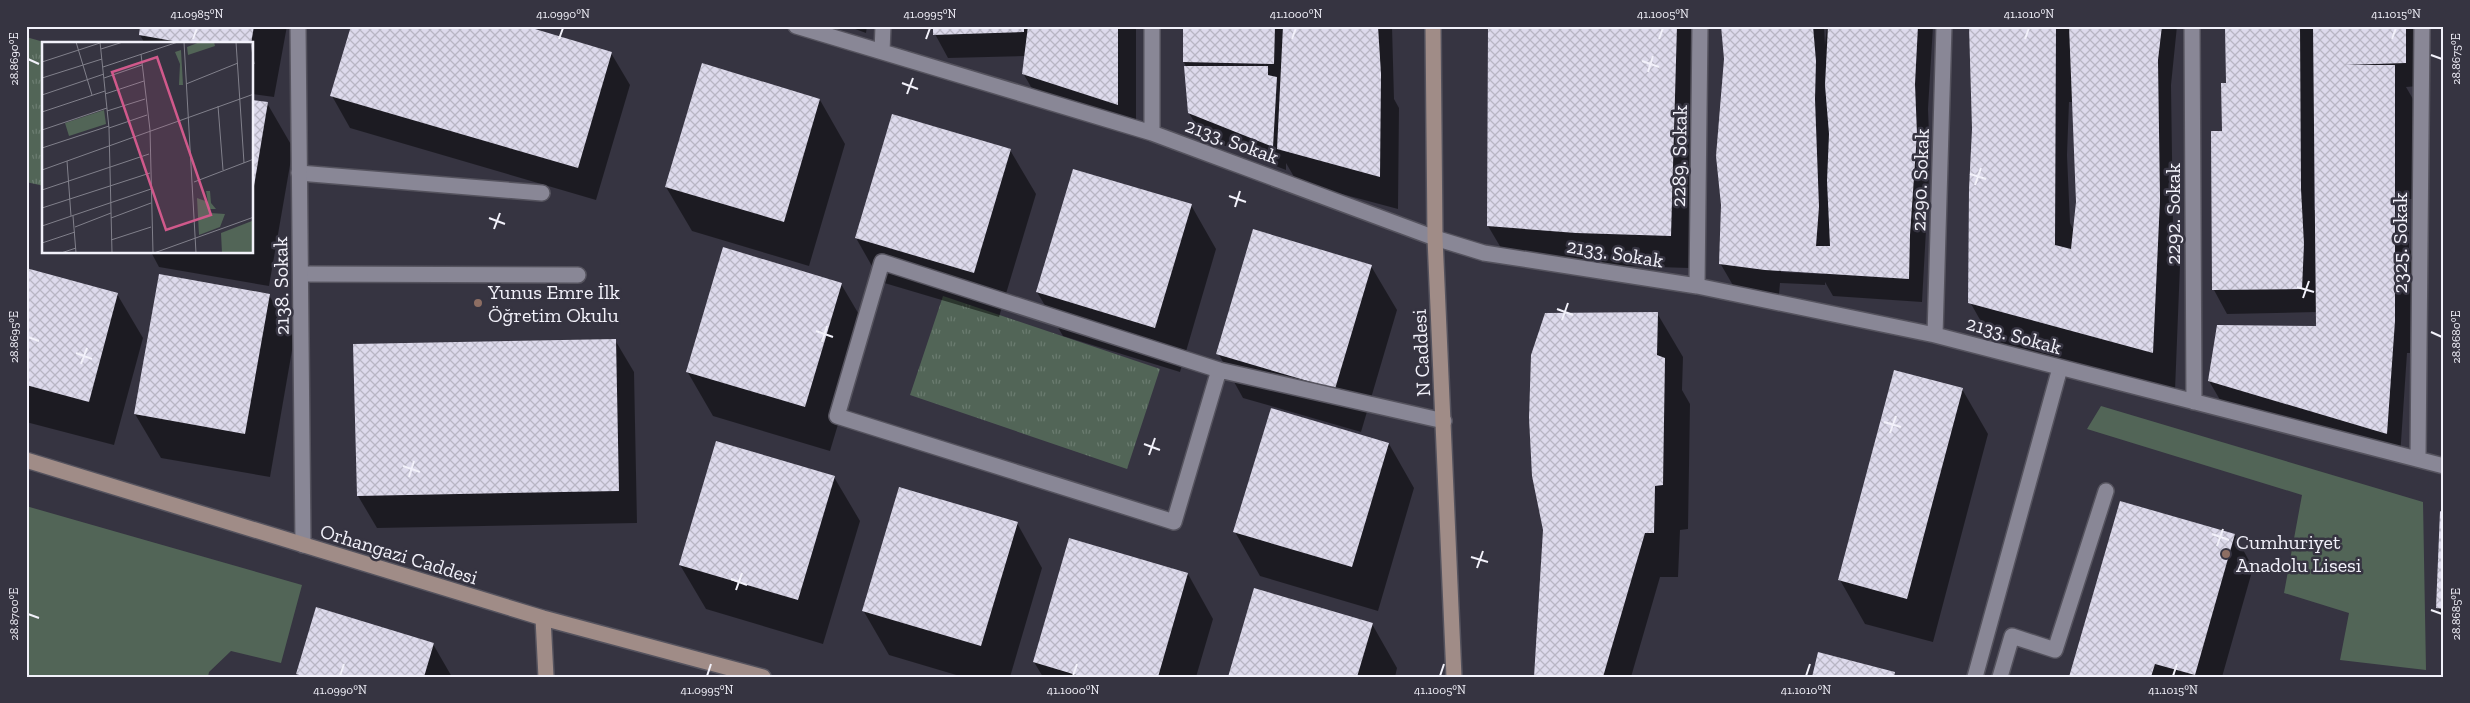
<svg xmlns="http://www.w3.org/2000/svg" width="2470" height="703" font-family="'Zilla Slab',serif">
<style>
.green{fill:#526557}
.park{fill:url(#park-tufts)}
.shadow{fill:#0007;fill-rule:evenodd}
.building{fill:url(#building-cross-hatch)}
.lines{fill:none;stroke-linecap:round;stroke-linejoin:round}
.lane-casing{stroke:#55535e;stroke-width:18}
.street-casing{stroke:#55535e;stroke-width:18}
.secondary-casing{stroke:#55535e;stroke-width:18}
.lane{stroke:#898796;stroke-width:15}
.street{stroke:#898796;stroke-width:15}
.secondary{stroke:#a08c87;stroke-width:15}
.ticks{fill:none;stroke:#f2f1fa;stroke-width:2}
.education-dot{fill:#8d6e63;stroke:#363441;stroke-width:2}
.labels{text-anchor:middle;stroke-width:5;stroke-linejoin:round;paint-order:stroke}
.street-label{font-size:20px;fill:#f2f1fa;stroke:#363441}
.poi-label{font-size:20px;fill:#f2f1fa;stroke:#363441;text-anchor:start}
.inset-road{fill:none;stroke:#81808b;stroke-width:1}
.view{fill:#d0598b;fill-opacity:0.15;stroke:#d0598b;stroke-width:2.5}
.inset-edge{fill:none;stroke:#f2f1fa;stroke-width:2.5}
.neatline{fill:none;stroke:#f2f1fa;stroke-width:2}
.ticks-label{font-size:12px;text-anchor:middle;fill:#f2f1fa}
</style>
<defs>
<pattern id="park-tufts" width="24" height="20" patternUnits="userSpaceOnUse" patternTransform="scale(1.25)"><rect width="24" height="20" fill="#526557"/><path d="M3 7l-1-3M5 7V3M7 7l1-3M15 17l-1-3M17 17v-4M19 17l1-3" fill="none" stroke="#6b7c70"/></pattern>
<pattern id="building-cross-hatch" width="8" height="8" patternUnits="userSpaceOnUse" patternTransform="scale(1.25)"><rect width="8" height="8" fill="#dddaec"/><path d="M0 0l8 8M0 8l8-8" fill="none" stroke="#b8b6c4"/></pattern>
</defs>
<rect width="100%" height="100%" fill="#363441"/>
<path class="green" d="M2101,406L2423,502L2426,670L2340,660L2349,613L2284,593L2302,495L2087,429Z
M26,506L302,585L281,663L231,651L209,672L208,677H26Z"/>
<path class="park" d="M26,37L51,44H44V186L26,182Z
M943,296L1160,369L1127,469L910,395Z"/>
<path class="shadow" d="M141,26H287L274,97L252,94V44H145L140,35Z
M847,26H867L866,33Z
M934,26H1136V137L1042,106L1023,73L1025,56L948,58L935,34Z
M1184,26H1392L1394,99L1399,108L1398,209L1297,182L1286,163V170L1203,137L1189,113L1186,67L1184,62Z
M1489,26H1695L1689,268L1595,265L1507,258L1488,226Z
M1722,26H1824L1825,45L1827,26H1933L1928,109L1930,158L1922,302L1833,296L1825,282V285L1780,283L1779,294L1734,287L1720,263L1725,59ZM1781,270L1824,272V274L1781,272Z
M1971,26H2177L2171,85L2173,225L2181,240L2175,391L1992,341L1970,302L1973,129ZM2069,102H2073L2078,202L2074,231L2070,223L2067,155Z
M2227,26H2419V86L2406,87L2413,99V199H2409V248L2414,256L2413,353H2407L2400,457L2223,405L2209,381L2317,327V312L2227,314L2214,290L2227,85ZM2314,147H2316V210H2314Z
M2443,26H2444V68Z
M611,53L630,85L596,200L350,128L332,96Z
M820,100L845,144L809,266L692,231L666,187Z
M252,101L267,103L293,148L269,286L159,267L151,252H252Z
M1010,150L1036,194L999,317L881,282L856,238Z
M1191,205L1216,249L1180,372L1063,336L1037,292Z
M1371,266L1397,310L1361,432L1243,398L1218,353Z
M26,269L117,294L143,338L114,445L26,422Z
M841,284L867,328L830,451L713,416L687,371Z
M269,295L294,339L270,477L161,458L135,414Z
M1657,313L1683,357L1682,390L1690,404L1688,529L1680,530L1678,577H1660L1631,677H1535Z
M615,340L634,372L637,523L377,528L358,496Z
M1962,389L1988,434L1933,642L1865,624L1840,580Z
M1389,444L1414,488L1378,611L1260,576L1235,532Z
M834,477L860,521L823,644L706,609L680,565Z
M2444,514V619L2438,608Z
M1017,523L1042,568L1010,677H963L889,655L863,610Z
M2235,535L2253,568L2222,677H2071Z
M1188,574L1213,619L1196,677H1043L1034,662Z
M1372,624L1397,668L1395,677H1229Z
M433,644L452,677H299L298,674Z"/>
<path class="building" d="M140,26H254L251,44H190L139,35Z
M351,26H525L612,52L578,168L330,96Z
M933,26H1024V32L933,35Z
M1028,26H1118V105L1022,74Z
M1183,26H1275L1274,64L1183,62Z
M1283,26H1378L1381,74L1380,177L1277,149Z
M1488,26H1677L1671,236L1576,233L1487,226Z
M1721,26H1813L1816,61L1815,99L1819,207L1816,246H1830L1827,181L1829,134L1825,85L1828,26H1918L1915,84L1917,134L1910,235L1909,279L1765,270L1719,264L1721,205L1716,156L1724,59Z
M1969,26H2056L2055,245L2071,249L2076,202L2069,26H2162L2158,60L2160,200L2153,353L1968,303L1969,189L1972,129Z
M2225,26H2300L2301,189L2304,244L2302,289L2212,290L2211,131H2222L2221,83H2226Z
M2313,26H2406V63L2344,65H2395V321L2387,434L2208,381L2217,325L2316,326Z
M702,63L820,99L784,222L665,187Z
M1184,66H1268V75L1277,77L1273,147L1188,113Z
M252,100L268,102L254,186H252Z
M892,114L1011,149L974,273L855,238Z
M1073,169L1192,204L1155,328L1036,292Z
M1253,229L1372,265L1335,389L1216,354Z
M723,247L842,283L805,407L686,372Z
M26,268L118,293L89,402L26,385Z
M159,274L270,294L245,434L134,414Z
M1658,312L1657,355L1665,358L1663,485L1655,486L1654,533H1645L1603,677H1534L1543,530L1532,476L1529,418L1531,355L1545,313Z
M616,339L619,491L357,496L353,344Z
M1894,370L1963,388L1907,599L1838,580Z
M1271,408L1389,443L1352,567L1233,532Z
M716,441L835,476L798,600L679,565Z
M899,487L1018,522L981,646L862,611Z
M2120,501L2235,534L2195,675L2155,664L2151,677H2069Z
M2440,511L2444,513V609L2436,608Z
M1069,538L1188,573L1158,677H1083L1033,662Z
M1254,588L1373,623L1357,677H1228Z
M316,607L434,643L424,677H306L296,674Z
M1818,652L1895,672L1894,677H1812Z"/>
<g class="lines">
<defs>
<path id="lane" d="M299,173L542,193
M301,274L578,275
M1219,370L1174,522L837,416L882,262L1219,370L1444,421
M1975,677L2060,368
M2000,677L2012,636L2055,650L2106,491"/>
<path id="street" d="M298,26L303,545
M796,26L1152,133L1435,238L1484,253L1697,286L1935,335L2444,466
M2192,26L2194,402
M882,52L883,26
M1152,133V26
M1697,286L1700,26
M1935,335L1944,26
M2418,459L2422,26"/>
<path id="secondary" d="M1433,26L1435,238L1454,677
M26,460L543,618L763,677
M543,618L546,677"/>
</defs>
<use href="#lane" class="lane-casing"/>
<use href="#street" class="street-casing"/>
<use href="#secondary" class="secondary-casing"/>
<use href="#lane" class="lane"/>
<use href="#street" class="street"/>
<use href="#secondary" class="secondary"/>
</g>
<path class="ticks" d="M193,39L197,28M559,39L563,28M926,39L930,28M1292,39L1296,28M1659,39L1663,28M2025,39L2029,28M2392,39L2396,28M2431,55L2442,59M28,59L39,64M1642,61L1659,67M1648,72L1653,56M902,83L918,89M907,94L913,78M1970,174L1986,179M1975,185L1981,168M1229,196L1246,202M1235,207L1240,191M489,218L505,224M494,229L500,213M2297,287L2314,292M2303,298L2309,281M1557,309L1573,315M1562,320L1568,303M816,331L833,337M2431,332L2442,337M28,337L39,341M822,342L827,326M76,353L92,359M81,364L87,348M1884,422L1901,427M1890,433L1896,416M1144,444L1160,450M1149,455L1155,438M403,466L420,472M409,477L414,461M2212,534L2229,540M2217,546L2223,529M1471,557L1488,562M1477,568L1483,551M731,579L747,585M736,590L742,573M2431,610L2442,614M28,614L39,618M340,676L344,664M707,676L711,664M1073,676L1077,664M1440,676L1444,664M1806,676L1810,664M2173,676L2177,664"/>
<g class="education-dot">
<circle cx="478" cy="303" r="5"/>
<circle cx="2226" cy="554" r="5"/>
</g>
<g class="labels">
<g class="street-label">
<text transform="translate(1232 141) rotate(20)" y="7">2133. Sokak</text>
<text transform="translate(1679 156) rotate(-89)" y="7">2289. Sokak</text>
<text transform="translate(1920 180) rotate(-88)" y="7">2290. Sokak</text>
<text transform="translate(2173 214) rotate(-90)" y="7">2292. Sokak</text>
<text transform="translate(2400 243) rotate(-90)" y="7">2325. Sokak</text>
<text transform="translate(1615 253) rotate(9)" y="7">2133. Sokak</text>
<text transform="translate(281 286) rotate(-91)" y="7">2138. Sokak</text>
<text transform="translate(2014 335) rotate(15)" y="7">2133. Sokak</text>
<text transform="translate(1421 353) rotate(-93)" y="7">N Caddesi</text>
<text transform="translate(399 554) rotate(17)" y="7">Orhangazi Caddesi</text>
</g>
<g class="poi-label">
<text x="488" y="299">Yunus Emre İlk<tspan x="488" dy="23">Öğretim Okulu</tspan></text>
<text x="2236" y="549">Cumhuriyet<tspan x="2236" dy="23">Anadolu Lisesi</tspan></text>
</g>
</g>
<g transform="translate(42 42)">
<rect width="211" height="211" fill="#363441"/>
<path d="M139,8L141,43H137L138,22L133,10ZM164,149H168L169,161L174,167H168V171L183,172L178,185L157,193L155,156L166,160ZM210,179L211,211H180L179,191Z" fill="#526557"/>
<path d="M158,0H172L173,4L146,13L145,5ZM62,68L64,82L27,94L23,81Z" fill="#526557"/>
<path class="inset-road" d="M34,0L50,53M58,0L67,86L70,211M142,0L154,211M194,0L202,121M209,0L212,22M59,7L81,0M99,12L108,88L111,211M0,20L58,1M61,25L136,0M0,36L60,17M62,36L100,23M144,42L196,21M63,52L102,39M0,53L62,32M176,64L181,128M65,69L103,57M0,70L63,49M67,86L105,73M0,88L65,66M0,106L67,84M25,119L29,174M0,128L212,52M152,140L212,117M0,148L107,112M0,166L108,131M31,174L34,211M69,176L109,161M0,184L109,147M33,185L69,171M69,198L109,185M0,201L33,190M19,211L34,206M112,211L212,175"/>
<path class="view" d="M115,15L169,173L124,188L70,30Z"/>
<rect width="211" height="211" class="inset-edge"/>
</g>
<rect width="2470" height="703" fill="none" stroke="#363441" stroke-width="55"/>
<rect x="28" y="28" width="2414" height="648" class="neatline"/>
<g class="ticks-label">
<text x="197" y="18">41.0985°N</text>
<text x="563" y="18">41.0990°N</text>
<text x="930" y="18">41.0995°N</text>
<text x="1296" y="18">41.1000°N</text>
<text x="1663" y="18">41.1005°N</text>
<text x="2029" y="18">41.1010°N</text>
<text x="2396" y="18">41.1015°N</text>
<text transform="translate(2456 59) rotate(-90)" y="4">28.8675°E</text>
<text transform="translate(14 59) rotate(-90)" y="4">28.8690°E</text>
<text transform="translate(2456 337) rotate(-90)" y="4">28.8680°E</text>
<text transform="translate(14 337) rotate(-90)" y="4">28.8695°E</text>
<text transform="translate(2456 614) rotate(-90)" y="4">28.8685°E</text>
<text transform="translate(14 614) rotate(-90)" y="4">28.8700°E</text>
<text x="340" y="694">41.0990°N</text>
<text x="707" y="694">41.0995°N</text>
<text x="1073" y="694">41.1000°N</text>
<text x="1440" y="694">41.1005°N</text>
<text x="1806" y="694">41.1010°N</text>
<text x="2173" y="694">41.1015°N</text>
</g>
</svg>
